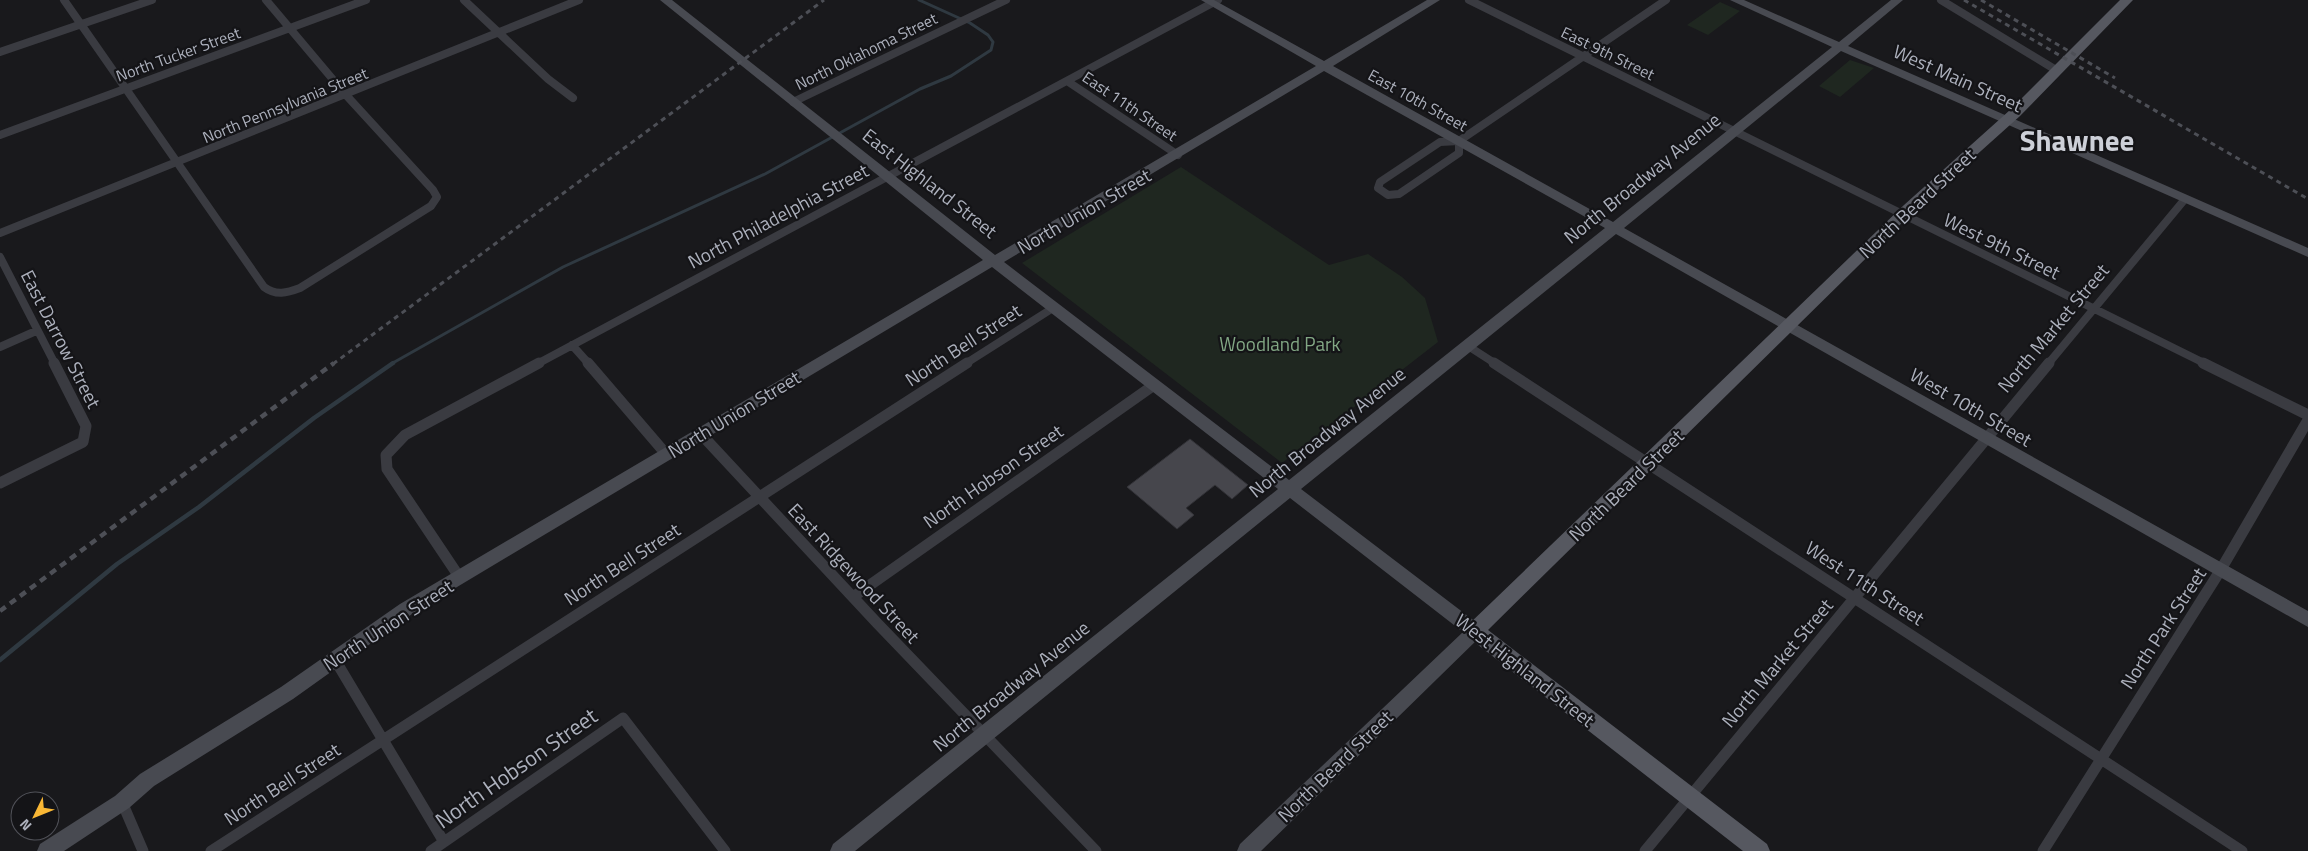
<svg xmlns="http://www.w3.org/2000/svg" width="2308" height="851" font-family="'Titillium Web',sans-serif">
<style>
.green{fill:#1f2720}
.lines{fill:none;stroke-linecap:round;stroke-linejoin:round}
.stream-far1{stroke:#2f3941;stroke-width:3}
.stream{stroke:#2f3941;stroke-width:4.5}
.building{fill:#46464c;stroke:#333338}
.street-far1{stroke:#3a3b41;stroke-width:8}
.street{stroke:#3a3b41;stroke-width:11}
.secondary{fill:#484a51;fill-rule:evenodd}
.primary{fill:#565860;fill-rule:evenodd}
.rail-far1{stroke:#4d4f56;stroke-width:3;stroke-dasharray:5 4.5;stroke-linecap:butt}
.rail{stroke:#4d4f56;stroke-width:4.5;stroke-dasharray:7 5.5;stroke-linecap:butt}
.labels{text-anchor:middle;stroke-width:4.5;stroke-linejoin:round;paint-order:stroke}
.far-street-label{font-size:16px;fill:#acb0bc;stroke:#141417}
.street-label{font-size:19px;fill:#acb0bc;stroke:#141417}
.park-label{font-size:19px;fill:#82a784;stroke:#141417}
.near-street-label{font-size:22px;fill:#acb0bc;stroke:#141417}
.town-label{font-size:29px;font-weight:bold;fill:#cdd0d8;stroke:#141417}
</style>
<rect width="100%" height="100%" fill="#19191c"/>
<path class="green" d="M1720,2L1740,11L1708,35L1687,25Z
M1850,60L1874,68L1840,97L1819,86Z
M1181,167L1329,265L1368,254L1402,277L1425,298L1438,342L1282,463L1022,263Z"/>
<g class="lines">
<path class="stream-far1" d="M391,364L563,267L765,174L920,89L951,76L991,50L993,42L988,35L970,23L919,0"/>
<path class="stream" d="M0,660L117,564L199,507L314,418L393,363"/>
</g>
<path class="building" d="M1190,439L1248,485L1232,499L1215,485L1186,508L1194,515L1177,529L1127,487Z"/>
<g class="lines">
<path class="street-far1" d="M64,0L264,287C276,296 287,293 300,288L431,206L437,197L433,190L346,95L266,0
M464,0L548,79L573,98
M1469,0L2206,364
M1941,0L2056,70
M0,52L152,0
M1067,81L1178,155
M793,102L1006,0
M0,135L366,0
M1459,141V153L1399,194L1388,195L1378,188L1380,182L1440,142Z
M1459,141L1666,0
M0,233L579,0
M0,257L55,364
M572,345L589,364
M1468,346L1496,364
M0,347L36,331
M537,364L1218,0
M965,364L1053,308
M2048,364L2185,199"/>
<path class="street" d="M588,363L666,454
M1494,363L2242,851
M2203,363L2308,415
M700,433L877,623L1096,851
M0,483L83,442L86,426L54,363
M460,578L387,469L386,455L405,435L539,363
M853,597L1154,385
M334,658L444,842
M122,802L143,851
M211,851L967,363
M431,851L623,718L725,851
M1645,851L2049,363
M2043,851L2220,571L2308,420"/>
<path class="secondary" d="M660,0H672L995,255L1316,66L1201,0H1214L1324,61L1427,0H1440L1333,66L1613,222L1832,47L1730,0H1744L1839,42L1891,0H1903L1848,46L2308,248V257L1841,51L1624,228L2308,611V627L1616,234L1301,489L1481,626L1484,631L1481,636L1261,851H1237L1240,844L1463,632L1290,498L855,851H830L833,844L1278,489L992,267L412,614L293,699L154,786L129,808L64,851H37L40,844L115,796L140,774L281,687L400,604L983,260ZM1324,71L1605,228L1289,480L1004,262Z"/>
<path class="primary" d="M2120,0H2133L2020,116L1914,211L1488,630L1767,844L1770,851H1743L1468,637L1466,631L1468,625L1904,205L2010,110Z"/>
<path class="rail-far1" d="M1964,0L2308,199
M1981,0L2115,78
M333,364L824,0"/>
<path class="rail" d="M0,611L334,363"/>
</g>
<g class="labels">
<g class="far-street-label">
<text transform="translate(866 51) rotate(-26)" y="6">North Oklahoma Street</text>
<text transform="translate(1608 53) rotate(26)" y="6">East 9th Street</text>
<text transform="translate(178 54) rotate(-20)" y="6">North Tucker Street</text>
<text transform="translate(1418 100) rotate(29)" y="6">East 10th Street</text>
<text transform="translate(285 105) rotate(-22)" y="6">North Pennsylvania Street</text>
<text transform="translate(1130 106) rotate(34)" y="6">East 11th Street</text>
</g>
<g class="street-label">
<text transform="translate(1958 78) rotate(24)" y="7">West Main Street</text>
<text transform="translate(1642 178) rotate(-39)" y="7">North Broadway Avenue</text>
<text transform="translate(930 183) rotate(38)" y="7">East Highland Street</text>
<text transform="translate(1917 203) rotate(-43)" y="7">North Beard Street</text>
<text transform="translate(1084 211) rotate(-30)" y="7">North Union Street</text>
<text transform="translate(778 216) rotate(-28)" y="7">North Philadelphia Street</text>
<text transform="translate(2002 246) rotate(26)" y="7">West 9th Street</text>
<text transform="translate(2053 328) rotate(-50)" y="7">North Market Street</text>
<text transform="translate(61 339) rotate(63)" y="7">East Darrow Street</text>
<text transform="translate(963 345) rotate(-33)" y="7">North Bell Street</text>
<text transform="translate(1971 407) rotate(30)" y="7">West 10th Street</text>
<text transform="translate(734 414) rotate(-31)" y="7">North Union Street</text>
<text transform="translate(1327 432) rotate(-39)" y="7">North Broadway Avenue</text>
<text transform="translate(993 476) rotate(-35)" y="7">North Hobson Street</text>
<text transform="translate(1626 485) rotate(-44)" y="7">North Beard Street</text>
<text transform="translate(622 564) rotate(-33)" y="7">North Bell Street</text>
<text transform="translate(854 573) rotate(47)" y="7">East Ridgewood Street</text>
<text transform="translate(1865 583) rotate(33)" y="7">West 11th Street</text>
<text transform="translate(388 625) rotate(-33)" y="7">North Union Street</text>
<text transform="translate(2163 628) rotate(-57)" y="7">North Park Street</text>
<text transform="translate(1777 663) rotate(-50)" y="7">North Market Street</text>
<text transform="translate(1525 670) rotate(38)" y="7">West Highland Street</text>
<text transform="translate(1011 686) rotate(-39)" y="7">North Broadway Avenue</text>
<text transform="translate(1335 766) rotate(-44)" y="7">North Beard Street</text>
<text transform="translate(282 784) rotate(-33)" y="7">North Bell Street</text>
</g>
<g class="park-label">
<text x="1280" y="351">Woodland Park</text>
</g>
<g class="near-street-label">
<text transform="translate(516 768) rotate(-35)" y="8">North Hobson Street</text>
</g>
<g class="town-label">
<text x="2077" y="151">Shawnee</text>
</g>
</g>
<g transform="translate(35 816) rotate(227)"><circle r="24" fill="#141417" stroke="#515259"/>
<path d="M0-4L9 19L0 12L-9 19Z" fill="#f9b735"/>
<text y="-8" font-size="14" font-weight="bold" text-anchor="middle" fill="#acb0bc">N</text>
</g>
</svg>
